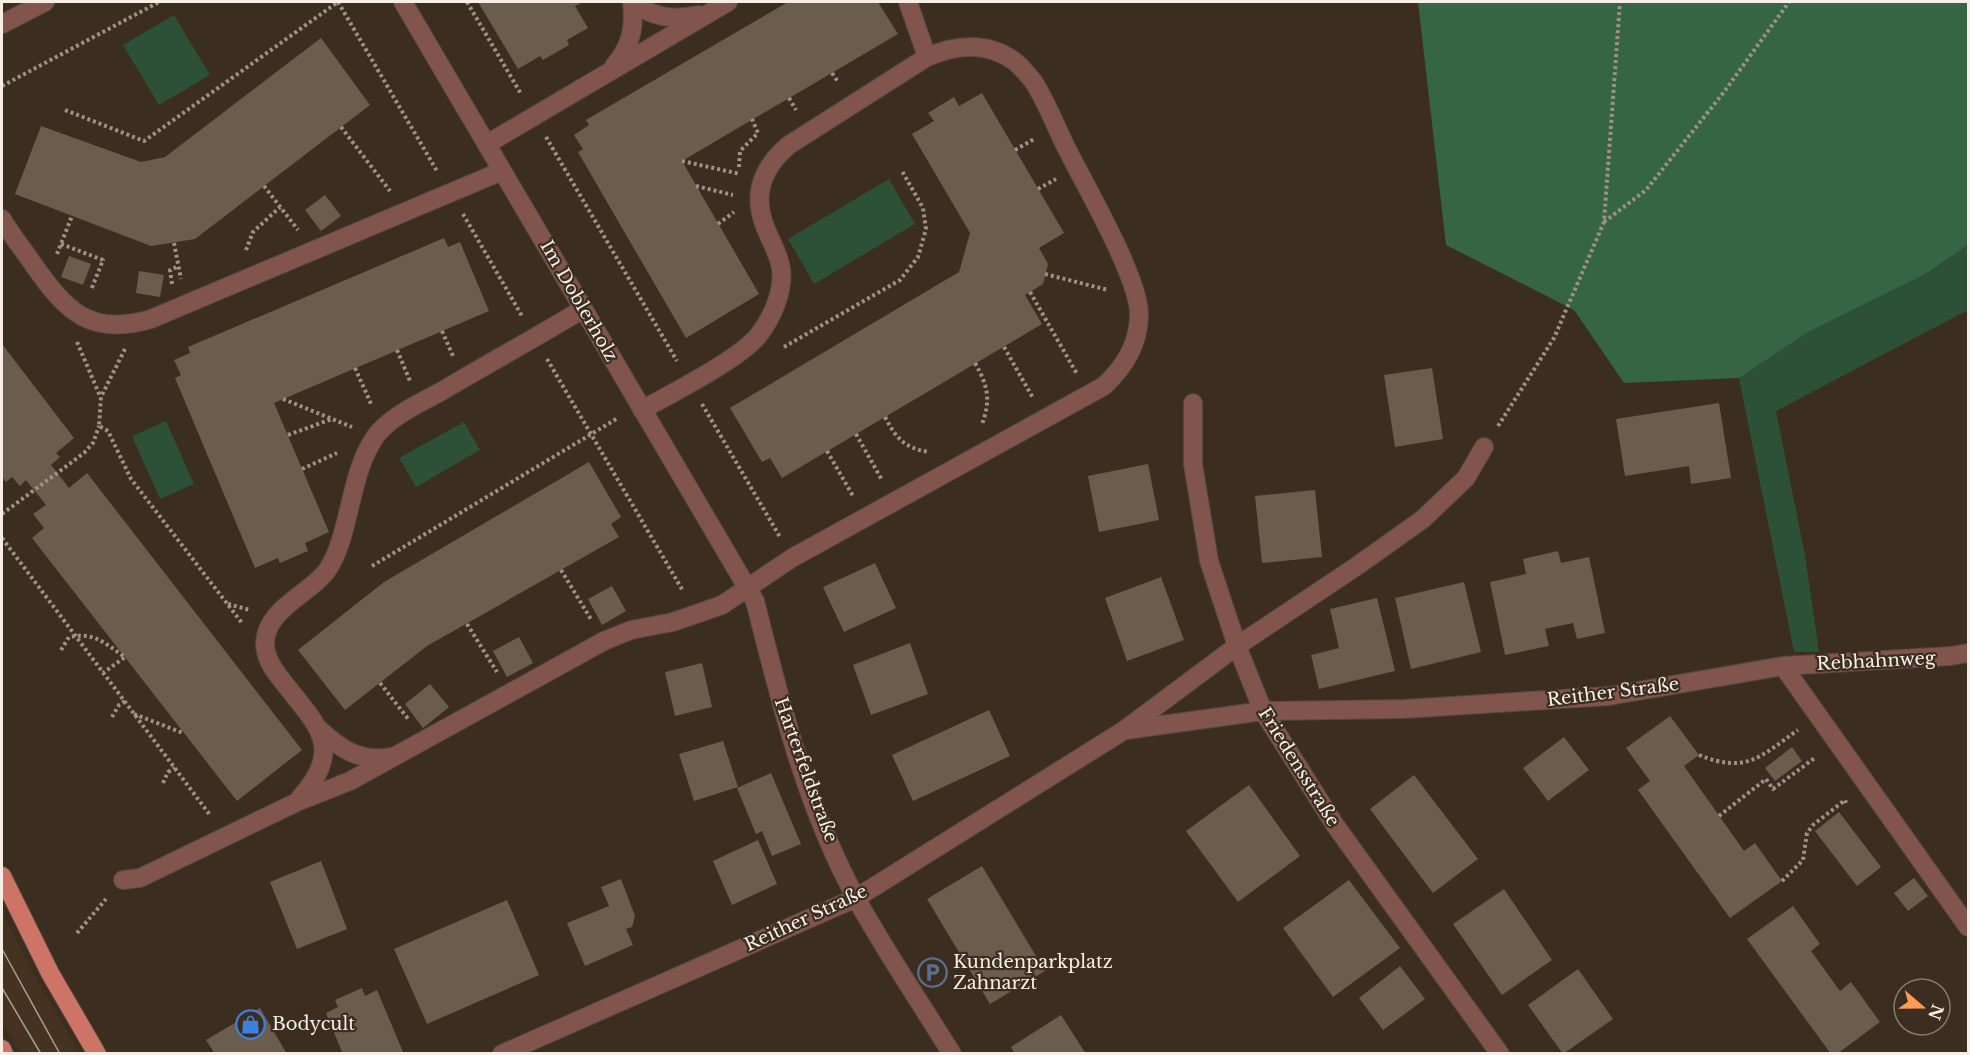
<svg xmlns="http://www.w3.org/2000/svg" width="1970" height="1055" font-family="'Libre Baskerville',serif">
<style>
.built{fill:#453220}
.green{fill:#2c5137}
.forest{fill:#356544}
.building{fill:#6b5d4e}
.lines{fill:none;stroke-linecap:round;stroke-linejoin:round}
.pedestrian-casing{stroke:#55483c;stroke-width:20}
.minor-casing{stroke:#55483c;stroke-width:20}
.primary-casing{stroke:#55483c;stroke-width:20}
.path{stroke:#9d9287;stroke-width:4;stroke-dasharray:3 3;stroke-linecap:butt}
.pedestrian{stroke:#81544d;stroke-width:18}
.minor{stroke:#81544d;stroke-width:18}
.primary{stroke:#ce7467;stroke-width:18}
.tram{stroke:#aa9f95;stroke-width:1.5}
.labels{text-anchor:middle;stroke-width:4.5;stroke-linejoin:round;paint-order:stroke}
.street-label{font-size:18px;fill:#f7eee5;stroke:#3b2d20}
.poi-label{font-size:18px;fill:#f7eee5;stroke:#3b2d20;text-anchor:start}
</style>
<rect width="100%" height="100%" fill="#3b2d20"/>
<path class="built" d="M2,913L37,980L80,1053H21L2,1022Z"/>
<path class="green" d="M174,15L210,75L159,105L123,45Z
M889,179L915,224L814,284L788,239Z
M1968,245V310L1776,411L1805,555L1819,652H1794L1739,378L1810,331L1924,275Z
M166,421L194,484L160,499L132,436Z
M464,422L480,450L416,487L399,458Z"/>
<path class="forest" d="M1418,2H1968V245L1924,275L1810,331L1739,378L1624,383L1574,310L1446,245Z"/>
<path class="building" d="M478,2H579L580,4L575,6L588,28L567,40L569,45L543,60L540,56L518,69Z
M788,2H878L898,34L682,161L759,294L686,338L578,152L583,149L574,135L589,125L586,120Z
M321,38L370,105L195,239L151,246L15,194L41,126L141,162L165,157Z
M982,93L1064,233L1039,248L1048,264L1043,284L1025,295L1042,324L782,478L770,458L762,462L730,408L959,272L970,233L912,134L934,121L928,113L954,97L959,106Z
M325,195L341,216L321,231L305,210Z
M444,238L448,247L460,242L489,311L274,403L329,532L305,543L308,551L280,563L278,558L255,568L175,378L181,375L174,360L190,353L188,347Z
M69,256L91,264L83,285L61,277Z
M139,271L164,275L160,297L136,293Z
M2,344L74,438L56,453L60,457L51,465L69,488L87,473L302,750L237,801L32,538L44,528L33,514L46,505L26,480L20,486L12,477L6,482L2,477Z
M1432,368L1443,439L1395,447L1384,375Z
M1719,403L1731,478L1691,484L1689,466L1625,476L1616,419Z
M589,462L621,517L611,524L619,537L427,646L345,710L298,650L384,582Z
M1148,464L1159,520L1099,532L1088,476Z
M1315,490L1322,557L1262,563L1255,496Z
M1558,551L1561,563L1589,557L1605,633L1577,639L1573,623L1545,629L1549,646L1505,655L1490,582L1526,574L1523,559Z
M875,563L896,608L844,632L823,587Z
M1161,577L1184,640L1127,661L1105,598Z
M1464,582L1481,652L1411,669L1395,598Z
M612,586L626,611L602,625L588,599Z
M1377,598L1395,671L1319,689L1311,655L1339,648L1330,609Z
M519,637L533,663L507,677L493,651Z
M910,643L928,694L871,715L853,665Z
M702,663L712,707L675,716L665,672Z
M430,684L449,707L423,728L405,704Z
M989,710L1010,756L913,801L892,755Z
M1670,716L1699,755L1684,766L1744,851L1755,843L1782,881L1730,918L1638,790L1650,781L1626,748Z
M1564,737L1589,770L1548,801L1523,768Z
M723,741L738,787L694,801L679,754Z
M1792,747L1802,761L1775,781L1765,768Z
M771,773L801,844L772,856L762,831L756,834L737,788Z
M1414,775L1478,859L1433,893L1370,809Z
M1249,785L1300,856L1238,902L1186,831Z
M1839,812L1881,867L1857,886L1815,831Z
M758,840L777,884L732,905L713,861Z
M321,861L347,929L297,949L270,882Z
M982,866L1045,971L990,1004L927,899Z
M1914,878L1928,896L1908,911L1894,893Z
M621,879L635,916L632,927L626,929L633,945L585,966L567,923L609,906L601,887Z
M1349,880L1400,948L1333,997L1283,928Z
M1504,889L1552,960L1502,995L1453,924Z
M507,900L539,975L427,1024L394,949Z
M1793,906L1820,944L1811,951L1840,991L1851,982L1880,1022L1837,1054H1831L1747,939Z
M1400,966L1425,999L1383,1030L1359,998Z
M1578,969L1613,1019L1563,1054L1528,1005Z
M362,988L365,996L377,990L403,1052L338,1054L342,1052L326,1013L338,1007L335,1000Z
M260,1008L287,1054H215L206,1040Z
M1061,1015L1086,1054H1015L1011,1047Z"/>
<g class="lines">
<defs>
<path id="pedestrian" d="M633,2C654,18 672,20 698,15
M908,2L927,57
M614,66C631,46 635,28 632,2
M487,144L728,2
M2,219C11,235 23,249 33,264C66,311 90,337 151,319L502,171
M319,729C339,748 361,763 390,757
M300,798C347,746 315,724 281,679C272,668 265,657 265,643C266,608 311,594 328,569C348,539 350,483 368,449C372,442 375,435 381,430C397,413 422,402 442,391C489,363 537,337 583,309
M123,880L140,878L297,802L350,781L604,641L631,630L673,622L722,605L792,558L1104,386C1125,366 1139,344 1139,314C1139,278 1086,187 1068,151C1056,128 1047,102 1033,81C1027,74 1021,66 1014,61C987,41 955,45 927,57L789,145C765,165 753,190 763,221C768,237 778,251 781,268C784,292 772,318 758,336C738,360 672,393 642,410"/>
<path id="minor" d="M403,2L755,601C780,701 806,807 856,898C885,951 920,1002 952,1054
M2,24L45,2
M1193,403V464L1209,561L1237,646L1263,711L1335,825L1500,1054
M1783,666L1968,927
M1126,730L1263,711L1404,709L1609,696L1783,666L1951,656L1968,653
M502,1054L856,898L1123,731L1237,646L1357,566L1423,519L1466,478L1484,447"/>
<path id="primary" d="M2,876L50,973L97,1054
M2,1049L4,1054"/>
</defs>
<use href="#pedestrian" class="pedestrian-casing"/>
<use href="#minor" class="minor-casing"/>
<use href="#primary" class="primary-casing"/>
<path class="path" d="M338,2L437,171
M467,2L521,94
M832,73L838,82
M2,86L159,2
M789,98L796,110
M65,110L144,141L338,2
M341,127L390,191
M546,137L677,361
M1015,150L1034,139
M682,161L740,174
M739,167L740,151L758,133L752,119
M264,186L298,230
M696,186L733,195
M1038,189L1056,179
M463,214L522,316
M1604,222L1646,190L1724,92L1789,2
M718,224L734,212
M174,243L181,279
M61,244L103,260L91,290
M246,250L253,232L280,207
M57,254L72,216
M1045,274L1108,290
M172,284L170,270L179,266
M1030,292L1077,374
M442,331L453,356
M77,342L100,396
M784,347L900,280L918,257L926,229L923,208L902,171
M1004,347L1033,398
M125,349L101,397L99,426L108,431L131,479L242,623
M397,350L410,381
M547,359L683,591
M975,363C988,386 991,400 982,424
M355,368L372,406
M283,399L352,427
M702,404L780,537
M885,417C896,438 904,448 929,452
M1498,426L1554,338L1604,222L1620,2
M856,434L882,480
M288,435L332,419
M827,451L853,496
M302,469L337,453
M2,514L84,453L93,443L99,426
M2,538L210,815
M372,566L618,418
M561,570L592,621
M228,604L250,610
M467,624L497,672
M61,650L69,637C95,632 104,643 125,657L103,673
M380,683L409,720
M134,714L183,733
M112,717L119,705L125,701
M1699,755C1746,774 1760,757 1798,730
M163,783L168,772L175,768
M1719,816L1766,779L1773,789L1816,757
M1782,881L1803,860L1807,833L1813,825L1845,800L1846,803
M77,933L106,899"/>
<use href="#pedestrian" class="pedestrian"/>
<use href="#minor" class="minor"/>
<use href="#primary" class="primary"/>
<path class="tram" d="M2,949L60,1054
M2,988L41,1054"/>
</g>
<defs>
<symbol id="parking-ring" viewBox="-11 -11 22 22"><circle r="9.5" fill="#3b2d20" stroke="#5c6f8a" stroke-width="1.5"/><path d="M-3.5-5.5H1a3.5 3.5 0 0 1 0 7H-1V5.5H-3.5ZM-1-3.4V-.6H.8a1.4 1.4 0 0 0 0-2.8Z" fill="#5c6f8a"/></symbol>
<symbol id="shop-ring" viewBox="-11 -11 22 22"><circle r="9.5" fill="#3b2d20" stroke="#3f7fe0" stroke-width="1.5"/><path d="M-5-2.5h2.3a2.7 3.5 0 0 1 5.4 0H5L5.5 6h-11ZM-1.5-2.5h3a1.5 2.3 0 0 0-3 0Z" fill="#3f7fe0"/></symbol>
</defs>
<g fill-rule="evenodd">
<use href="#parking-ring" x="916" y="956" width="33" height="33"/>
<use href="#shop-ring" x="234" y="1008" width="33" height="33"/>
</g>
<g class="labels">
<g class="street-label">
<text transform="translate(579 301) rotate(60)" y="6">Im Doblerholz</text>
<text transform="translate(1876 661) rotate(-3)" y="6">Rebhahnweg</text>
<text transform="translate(1613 692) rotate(-7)" y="6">Reither Straße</text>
<text transform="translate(1299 767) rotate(58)" y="6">Friedensstraße</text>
<text transform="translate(806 770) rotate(70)" y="6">Harterfeldstraße</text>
<text transform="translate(806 918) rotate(-25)" y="6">Reither Straße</text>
</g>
<g class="poi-label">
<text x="953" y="968">Kundenparkplatz<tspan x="953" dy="21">Zahnarzt</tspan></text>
<text x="272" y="1030">Bodycult</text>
</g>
</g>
<rect width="1970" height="1055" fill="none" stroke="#f7eee5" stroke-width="6"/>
<g transform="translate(1922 1007) rotate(110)"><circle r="28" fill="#3b2d20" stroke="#867a6f" stroke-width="1.5"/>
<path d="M0-4.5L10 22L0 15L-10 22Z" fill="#fe9c57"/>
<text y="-9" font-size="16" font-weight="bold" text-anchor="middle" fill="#f7eee5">N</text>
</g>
</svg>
